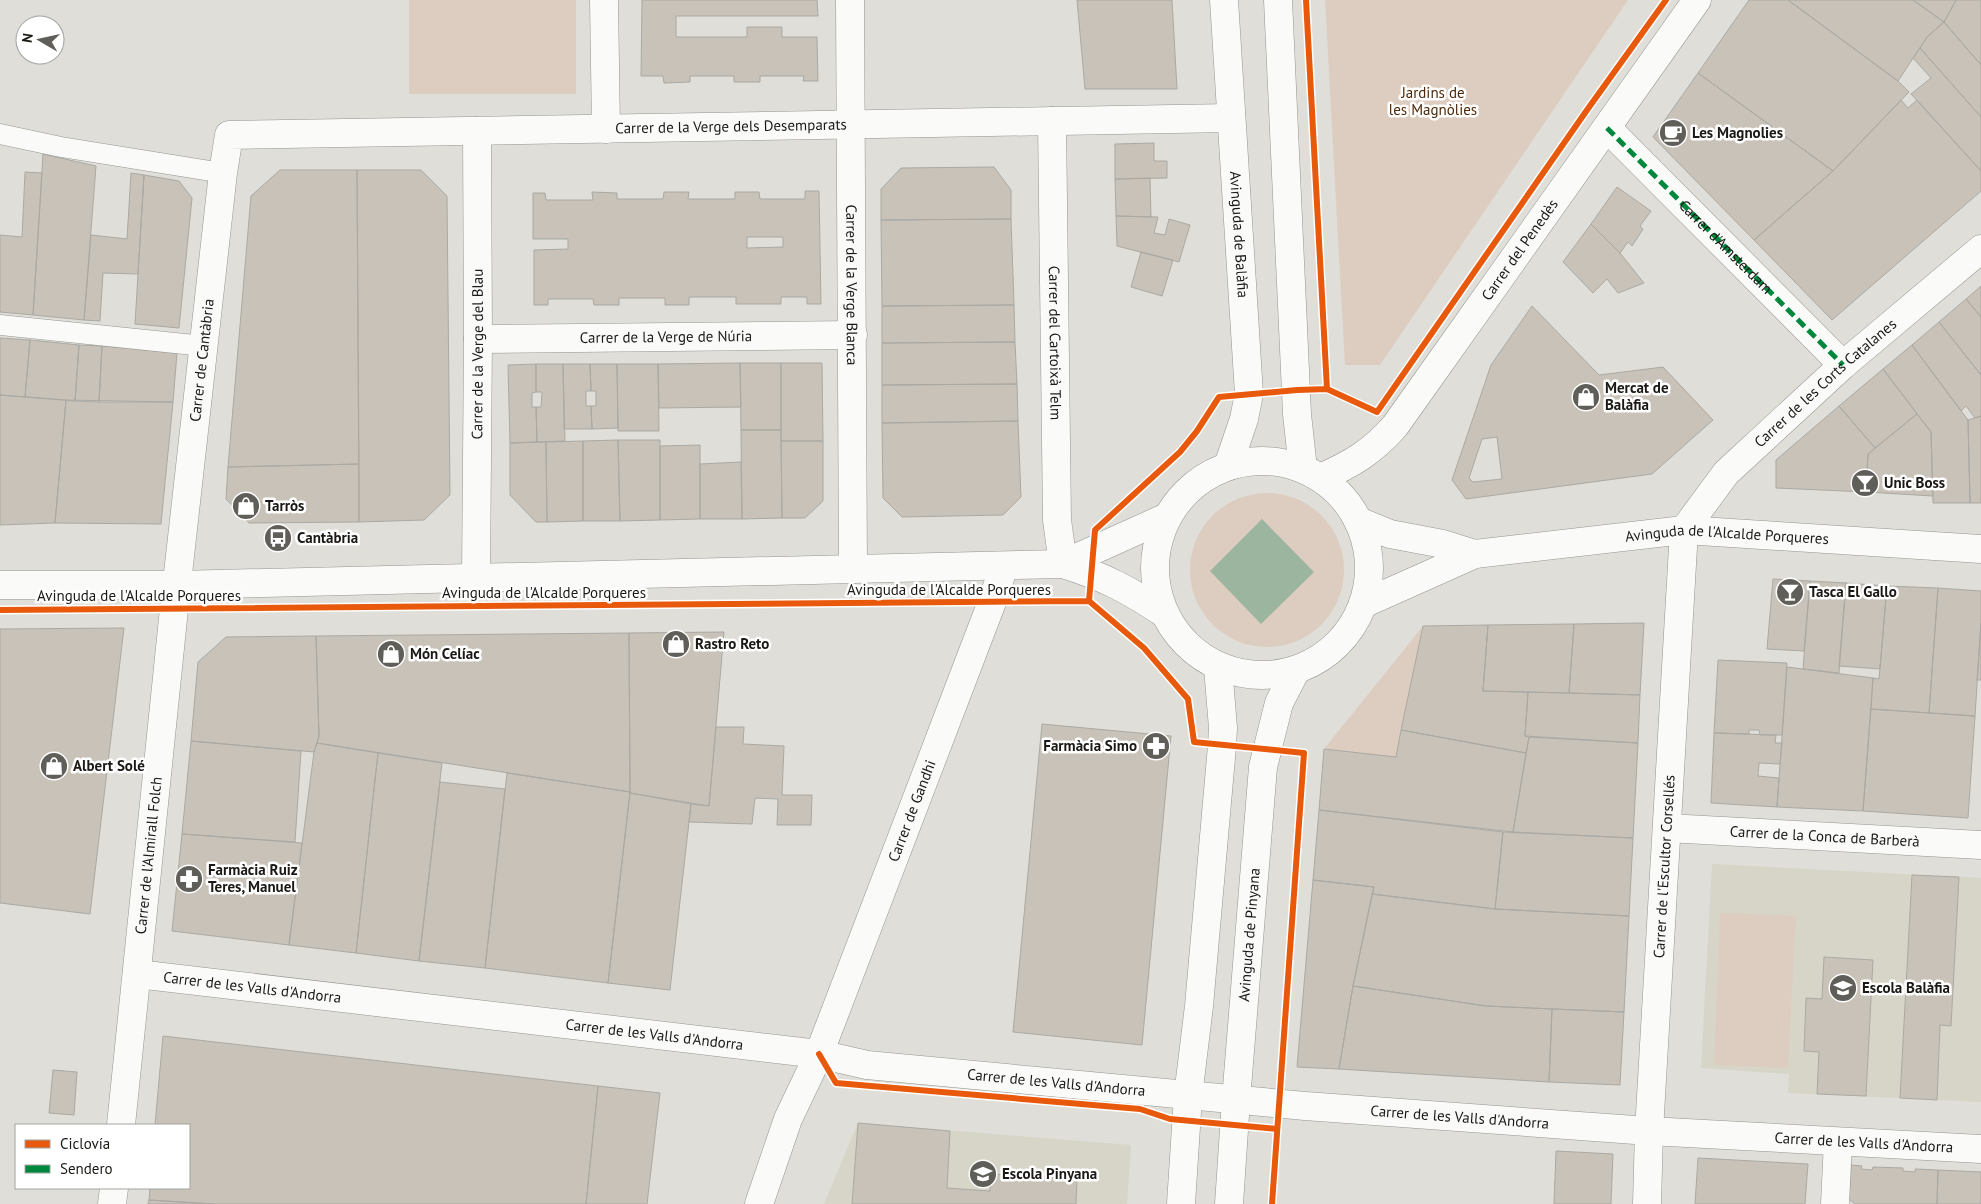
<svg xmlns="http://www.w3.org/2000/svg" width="1981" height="1204" font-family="'PT Sans',sans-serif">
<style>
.built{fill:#d7d5c7}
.green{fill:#ddcdc0}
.water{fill:#9bb59f}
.building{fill:#c8c2b8;stroke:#aaa9a4;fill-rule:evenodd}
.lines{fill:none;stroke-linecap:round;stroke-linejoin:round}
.lane-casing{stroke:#959590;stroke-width:21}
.street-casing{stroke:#959590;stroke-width:29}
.secondary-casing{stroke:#959590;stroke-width:29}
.primary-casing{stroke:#959590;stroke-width:29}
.lane{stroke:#fafaf9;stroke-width:20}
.street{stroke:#fafaf9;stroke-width:28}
.secondary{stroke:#fafaf9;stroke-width:28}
.primary{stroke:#fafaf9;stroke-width:28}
.quiet{stroke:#00873e;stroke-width:5;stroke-dasharray:10 5;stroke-linecap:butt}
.cycleway-casing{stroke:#fff;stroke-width:9}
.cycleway{stroke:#e8590c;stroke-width:6}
.labels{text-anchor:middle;stroke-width:5;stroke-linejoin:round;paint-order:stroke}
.park-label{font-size:15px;fill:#4e2809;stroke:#fff}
.street-label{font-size:15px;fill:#1a1915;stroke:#fff}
.poi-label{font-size:15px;font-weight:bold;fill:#1a1915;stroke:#fff;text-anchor:start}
</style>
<rect width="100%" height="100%" fill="#dfded8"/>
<path class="built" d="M1712,864L1981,878V1102L1788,1093L1789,1074L1701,1068Z
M858,1123L1131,1145L1127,1204H824Z"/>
<path class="green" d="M409,0H576V94H409Z
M1325,0H1628L1380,365H1345Z
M1190 570a77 77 0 1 1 154 0a77 77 0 1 1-154 0Z
M1423,626L1396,757L1324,749Z
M1720,913L1796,916L1788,1068L1714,1065Z"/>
<path class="water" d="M1262,519L1314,572L1261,624L1210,571Z"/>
<path class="building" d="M642,0H817L818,16H676V37H747V27H782V37H817L818,81H803L804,76H760V82H734V76H690V82L664,83L663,76H641Z
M1077,0H1172L1177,89H1085Z
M1749,0H1788L1898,81L1909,92L1833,171L1698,73Z
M1788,0H1913L1944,22L1927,37L1898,81Z
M1913,0H1956L1944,22Z
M1956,0H1981V65L1944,22Z
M1944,22L1981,65V117L1920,48L1927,37Z
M1920,48L1981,117V171L1911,94L1931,78L1913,58Z
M1698,73L1833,171L1754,240L1653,137Z
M1901,100L1908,108L1917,100L1981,171V191L1832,320L1754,240L1833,171Z
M1154,143V161H1167V178L1115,179V144Z
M43,154L96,166L84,320L33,315Z
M994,167L1011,190V219L881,220V189L901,168Z
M280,170H357L359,464L228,467L251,196Z
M357,170H421L447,196L450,495L424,520L359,522Z
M25,172L42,173L33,315L0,312V235L22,237Z
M131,173L144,175L138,274L103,273L100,321L84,320L91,235L127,239Z
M144,175L179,181L192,198L179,328L135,324Z
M1150,178L1151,217L1116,216L1115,179Z
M1617,187L1651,211L1640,226L1643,229L1632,246L1628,242L1620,253L1591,224Z
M805,191H819L821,304H807V297H781V304H736V297H689V305H665V298H619V305H594L593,299H548V305H534V250L568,249V239H533V193H545L546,200H593L592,192L617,193V199H663L664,192H689L688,199H735V192H759L760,199H805ZM747,237H783V247L747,248Z
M1116,216L1158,217L1154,233L1165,235L1169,219L1190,225L1179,262L1117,246Z
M1011,219L1014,305L882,306L881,220Z
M1591,224L1620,253L1644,283L1618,293L1607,279L1593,293L1563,262Z
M1141,252L1173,260L1162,296L1131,287Z
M1981,286V317L1966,299Z
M1966,299L1981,317V375L1939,322Z
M1014,305L1015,342L882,343V306Z
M1532,306L1599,375L1663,367L1713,420L1652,474L1466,499L1452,480L1491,365ZM1497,437L1502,479L1473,482L1469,478L1482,439Z
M1939,322L1981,375V416L1975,418L1966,406L1961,411L1912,345Z
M0,338L30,340L25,397L0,395Z
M30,340L79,345L75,401L25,397Z
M1015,342L1017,384L882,385V343Z
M79,345L102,346L99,402L75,401Z
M1912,345L1968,420L1970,503H1933L1931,432L1883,369Z
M102,346L177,353L173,402H99Z
M740,363L741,407L659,408L658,364Z
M740,363H781V430H741Z
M781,363H822L823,441H781Z
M536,364H563L565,441L537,442L536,407H541L542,392H536Z
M536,364V392L532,393V407H536L537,442L510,443L508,365Z
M563,364H590L591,391H586V406H591L592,429H564Z
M590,364H617L618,428L592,429L591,406H596V391H591Z
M617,364H658L659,431H618Z
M1883,369L1917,414L1875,448L1839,406Z
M1017,384L1018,421L882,423V385Z
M0,395L66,400L55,523L0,525Z
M66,400L173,402L161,524L55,523Z
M1839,406L1875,448L1868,454L1866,492L1776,488V460Z
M1917,414L1931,432L1933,496L1866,492L1868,454Z
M1981,416V503H1970L1968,420Z
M1018,421L1021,497L1003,515L902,517L883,498L882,423Z
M741,430H781L782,518L742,519Z
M618,440H660V520L620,521Z
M618,440L620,521H583V441Z
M583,441V521L547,522L546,442Z
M781,441H823V501L805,518H782Z
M546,442L547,522H536L510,495V443Z
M700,445V519L660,520V446Z
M741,462L742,519H700V464Z
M359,464V522L249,523L226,499L228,467Z
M1773,579L1810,581L1804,651L1767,649Z
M1810,581L1846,583L1839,673L1803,669Z
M1846,583L1887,586L1880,669L1839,666Z
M1887,586L1938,588L1929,713L1871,709L1873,678L1879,679Z
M1938,588L1981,591V623L1975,716L1929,713Z
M1644,623L1640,695L1569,693L1574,624Z
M1981,623V680H1977Z
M1574,624L1569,693L1483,691L1488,625Z
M1488,625L1483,691L1528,692L1525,736L1529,737L1526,753L1401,730L1423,626Z
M124,628L90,914L0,903V629Z
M724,632L709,806L630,793L629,633Z
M629,633L630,792L317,743L319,736L316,636Z
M316,636L319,736L314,752L191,741L198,662L226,637Z
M1718,660L1787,663L1782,735H1760L1759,730H1749V734L1714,733Z
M1787,667L1873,678L1863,811L1777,807Z
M1528,692L1640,695L1638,743L1525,736Z
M1871,709L1975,716L1968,818L1863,811Z
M1042,724L1171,736L1142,1045L1013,1032Z
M716,727H744L743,744L784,746L782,795H812L811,825H777L778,799L755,798L752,824L689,822L691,804L709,806Z
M1401,730L1526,753L1513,832L1319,810L1324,749L1396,757Z
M1714,733L1776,735L1775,743H1782L1780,764L1759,763L1758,776L1779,778L1777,807L1711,803Z
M1529,737L1638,743L1633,838L1513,832Z
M191,741L301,751L295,842L182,834Z
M317,743L378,753L356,953L289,945L314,752Z
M378,753L442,763L419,961L356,953Z
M507,773L630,792L608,983L485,968Z
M440,782L505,789L485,968L419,961Z
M630,793L691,804L670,990L608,983Z
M1319,810L1503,832L1495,909L1372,894L1374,887L1313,880Z
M1503,832L1633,838L1629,916L1495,909Z
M182,834L302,843L289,945L172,931Z
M1912,875L1959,877L1951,1026L1940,1025L1937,1100L1900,1098Z
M1313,880L1374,887L1353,986L1339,1069L1297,1067Z
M1372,894L1495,909L1629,916L1624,1012L1486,1006L1353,986Z
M1824,957L1873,960L1866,1096L1817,1094L1819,1052L1804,1051L1806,998L1822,999Z
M1353,986L1486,1006L1552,1009L1549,1082L1339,1069Z
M1552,1009L1624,1012L1620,1085L1549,1082Z
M163,1036L598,1086L586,1204H214L149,1200L150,1188H189V1125H155Z
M53,1070L77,1072L74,1115L49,1113Z
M598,1086L660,1093L647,1204H586Z
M858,1123L950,1131L947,1188L990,1191L991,1174L1077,1179L1076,1204H852Z
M1556,1151L1613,1154L1611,1204H1554Z
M1698,1158L1808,1164L1805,1204H1695Z
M1851,1165L1862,1166L1861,1169L1872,1170L1873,1167L1903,1168V1171L1915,1172V1169L1938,1170L1937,1204H1855L1849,1199Z
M1938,1170L1981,1172V1204H1937Z
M149,1200L214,1204H148Z"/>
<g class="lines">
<defs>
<path id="lane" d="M0,134L61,147L223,173
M0,325L204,346"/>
<g id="street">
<path d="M604,0L606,129"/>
<path id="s1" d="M850,0L853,569"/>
<path id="s2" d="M1052,121L1057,520L1063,564"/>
<path d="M1607,128L1843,365"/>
<path id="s3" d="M478,339L853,335"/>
<path id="s4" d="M1320,478C1352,464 1372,452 1395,426L1697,0"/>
<path id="s5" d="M476,578L478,339L477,131"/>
<path id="s6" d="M1667,828L1981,845"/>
<path id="s7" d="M137,974L819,1054L867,1065L1305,1106L1649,1131L1981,1149"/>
<path id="s8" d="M121,1125L174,609L223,173L229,135L1231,118"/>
<path d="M112,1204L114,1188"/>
<path id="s9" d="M759,1204L788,1119L819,1054L992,602L1004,566"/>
<path id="s10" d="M1647,1204L1649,1131L1684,530L1726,473L1843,365L1981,249"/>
<path d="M1835,1204L1838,1142"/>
</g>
<g id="secondary">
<path id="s11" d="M1224,0L1249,394L1244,419L1228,466"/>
<path d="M1278,0L1297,414L1303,469"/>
<path d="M1181,1204L1188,1096L1199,1006L1222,746L1223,728L1218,667"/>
<path id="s12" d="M1229,1204L1236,1100L1263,767L1279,703L1296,670"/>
</g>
<g id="primary">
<circle cx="1262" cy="568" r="107"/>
<path d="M1358,521L1390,534L1443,544L1475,554"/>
<path d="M1063,564L1167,517"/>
<path d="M0,585H177L1063,564C1103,576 1131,591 1165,614"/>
<path id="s13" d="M1363,604L1475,554L1684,530L1981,549"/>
</g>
</defs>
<use href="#lane" class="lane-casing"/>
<use href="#street" class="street-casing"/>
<use href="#secondary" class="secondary-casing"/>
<use href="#primary" class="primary-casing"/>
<use href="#lane" class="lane"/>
<use href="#street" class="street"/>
<use href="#secondary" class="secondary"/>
<use href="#primary" class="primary"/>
<path class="quiet" id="s14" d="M1607,128L1843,365"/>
<defs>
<path id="cycleway" d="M1306,0L1327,389
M1089,601L1095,530L1180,452L1197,431L1219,397L1297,390L1327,389L1377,412L1587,110L1666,0
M1089,601L1144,648L1188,699L1194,742L1304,753L1272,1204
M0,610L1089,601
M819,1054L836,1083L1140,1109L1170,1119L1277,1129"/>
</defs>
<use href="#cycleway" class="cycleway-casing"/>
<use href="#cycleway" class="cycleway"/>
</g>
<defs>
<symbol id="cafe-disc" viewBox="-11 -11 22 22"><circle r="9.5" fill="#5f5e59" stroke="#fff"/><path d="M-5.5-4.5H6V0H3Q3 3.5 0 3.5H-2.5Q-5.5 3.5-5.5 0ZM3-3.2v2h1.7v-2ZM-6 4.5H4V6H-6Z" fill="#fff"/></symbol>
<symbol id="shop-disc" viewBox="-11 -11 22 22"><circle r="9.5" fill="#5f5e59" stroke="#fff"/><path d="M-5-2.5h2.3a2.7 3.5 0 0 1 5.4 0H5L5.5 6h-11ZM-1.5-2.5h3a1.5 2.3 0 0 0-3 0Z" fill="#fff"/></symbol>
<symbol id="bar-disc" viewBox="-11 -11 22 22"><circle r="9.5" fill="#5f5e59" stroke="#fff"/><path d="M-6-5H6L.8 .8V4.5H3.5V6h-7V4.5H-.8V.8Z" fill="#fff"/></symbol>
<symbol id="bus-disc" viewBox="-11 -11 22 22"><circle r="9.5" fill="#5f5e59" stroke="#fff"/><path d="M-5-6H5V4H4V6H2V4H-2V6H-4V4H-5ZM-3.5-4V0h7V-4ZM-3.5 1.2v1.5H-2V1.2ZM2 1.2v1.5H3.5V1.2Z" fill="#fff"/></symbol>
<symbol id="pharmacy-disc" viewBox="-11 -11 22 22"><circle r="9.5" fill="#5f5e59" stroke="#fff"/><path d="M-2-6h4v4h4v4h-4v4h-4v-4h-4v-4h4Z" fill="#fff"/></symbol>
<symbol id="school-disc" viewBox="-11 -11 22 22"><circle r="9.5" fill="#5f5e59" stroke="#fff"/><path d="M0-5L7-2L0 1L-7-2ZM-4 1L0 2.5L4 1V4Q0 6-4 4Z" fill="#fff"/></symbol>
</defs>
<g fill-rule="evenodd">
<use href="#cafe-disc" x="1657" y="117" width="32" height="32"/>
<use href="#shop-disc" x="1570" y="381" width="32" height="32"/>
<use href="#bar-disc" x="1849" y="467" width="32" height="32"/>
<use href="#shop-disc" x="230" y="490" width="32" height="32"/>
<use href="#bus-disc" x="262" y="522" width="32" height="32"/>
<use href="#bar-disc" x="1774" y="576" width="32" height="32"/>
<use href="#shop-disc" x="660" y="628" width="32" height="32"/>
<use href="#shop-disc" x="375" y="638" width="32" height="32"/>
<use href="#pharmacy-disc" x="1140" y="730" width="32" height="32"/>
<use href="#shop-disc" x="38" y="750" width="32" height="32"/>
<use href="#pharmacy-disc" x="173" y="863" width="32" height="32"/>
<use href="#school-disc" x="1827" y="972" width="32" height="32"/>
<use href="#school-disc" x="967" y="1158" width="32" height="32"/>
</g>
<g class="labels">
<g class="park-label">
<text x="1433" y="98">Jardins de<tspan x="1433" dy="17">les Magnòlies</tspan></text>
</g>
<g class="street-label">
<text dy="5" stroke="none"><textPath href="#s8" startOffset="1498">Carrer de la Verge dels Desemparats</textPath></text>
<text dy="5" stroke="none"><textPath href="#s11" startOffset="235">Avinguda de Balàfia</textPath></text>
<text dy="5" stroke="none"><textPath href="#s14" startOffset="168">Carrer d'Amsterdam</textPath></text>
<text dy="5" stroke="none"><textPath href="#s4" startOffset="308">Carrer del Penedès</textPath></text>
<text dy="5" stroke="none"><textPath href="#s1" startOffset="285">Carrer de la Verge Blanca</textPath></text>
<text dy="5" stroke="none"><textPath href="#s3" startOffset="188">Carrer de la Verge de Núria</textPath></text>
<text dy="5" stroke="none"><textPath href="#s2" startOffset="222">Carrer del Cartoixà Telm</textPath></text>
<text dy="5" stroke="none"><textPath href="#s5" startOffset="224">Carrer de la Verge del Blau</textPath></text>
<text dy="5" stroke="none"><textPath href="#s8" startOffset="769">Carrer de Cantàbria</textPath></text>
<text dy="5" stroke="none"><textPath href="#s10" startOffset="880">Carrer de les Corts Catalanes</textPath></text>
<text dy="5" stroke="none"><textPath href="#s13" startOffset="376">Avinguda de l'Alcalde Porqueres</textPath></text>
<text x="949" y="595">Avinguda de l'Alcalde Porqueres</text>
<text x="544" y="598">Avinguda de l'Alcalde Porqueres</text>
<text x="139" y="601">Avinguda de l'Alcalde Porqueres</text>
<text dy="5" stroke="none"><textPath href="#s9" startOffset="422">Carrer de Gandhi</textPath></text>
<text dy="5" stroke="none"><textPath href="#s6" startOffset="158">Carrer de la Conca de Barberà</textPath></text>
<text dy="5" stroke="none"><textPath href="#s8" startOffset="271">Carrer de l'Almirall Folch</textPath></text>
<text dy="5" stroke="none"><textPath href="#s10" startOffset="338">Carrer de l'Escultor Corsellés</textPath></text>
<text dy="5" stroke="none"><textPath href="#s12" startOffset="270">Avinguda de Pinyana</textPath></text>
<text dy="5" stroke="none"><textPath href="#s7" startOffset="116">Carrer de les Valls d'Andorra</textPath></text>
<text dy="5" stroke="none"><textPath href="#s7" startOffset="521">Carrer de les Valls d'Andorra</textPath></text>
<text dy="5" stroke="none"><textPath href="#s7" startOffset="926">Carrer de les Valls d'Andorra</textPath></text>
<text dy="5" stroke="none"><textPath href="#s7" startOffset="1331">Carrer de les Valls d'Andorra</textPath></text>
<text dy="5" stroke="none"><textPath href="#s7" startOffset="1736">Carrer de les Valls d'Andorra</textPath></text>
</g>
<g class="poi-label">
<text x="1692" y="138">Les Magnolies</text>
<text x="1605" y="393">Mercat de<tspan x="1605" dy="17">Balàfia</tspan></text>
<text x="1884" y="488">Unic Boss</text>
<text x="265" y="511">Tarròs</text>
<text x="297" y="543">Cantàbria</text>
<text x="1809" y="597">Tasca El Gallo</text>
<text x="695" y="649">Rastro Reto</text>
<text x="410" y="659">Món Celíac</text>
<text x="1137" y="751" text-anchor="end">Farmàcia Simo</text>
<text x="73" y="771">Albert Solé</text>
<text x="208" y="875">Farmàcia Ruiz<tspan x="208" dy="17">Teres, Manuel</tspan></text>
<text x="1862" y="993">Escola Balàfia</text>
<text x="1002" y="1179">Escola Pinyana</text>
</g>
</g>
<rect x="15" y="1124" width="175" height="65" fill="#ffffff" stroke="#a3a3a1"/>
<rect x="25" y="1140" width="25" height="8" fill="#e8590c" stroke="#a3a3a1"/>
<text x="60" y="1149" font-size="15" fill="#1a1915">Ciclovía</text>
<rect x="25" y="1165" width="25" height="8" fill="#00873e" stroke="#a3a3a1"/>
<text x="60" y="1174" font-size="15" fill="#1a1915">Sendero</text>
<g transform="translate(40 40) rotate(279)"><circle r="24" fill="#ffffff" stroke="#a3a3a1"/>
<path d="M0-4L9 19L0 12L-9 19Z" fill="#5f5e59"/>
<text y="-8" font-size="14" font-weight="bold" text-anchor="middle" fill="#1a1915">N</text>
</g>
</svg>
